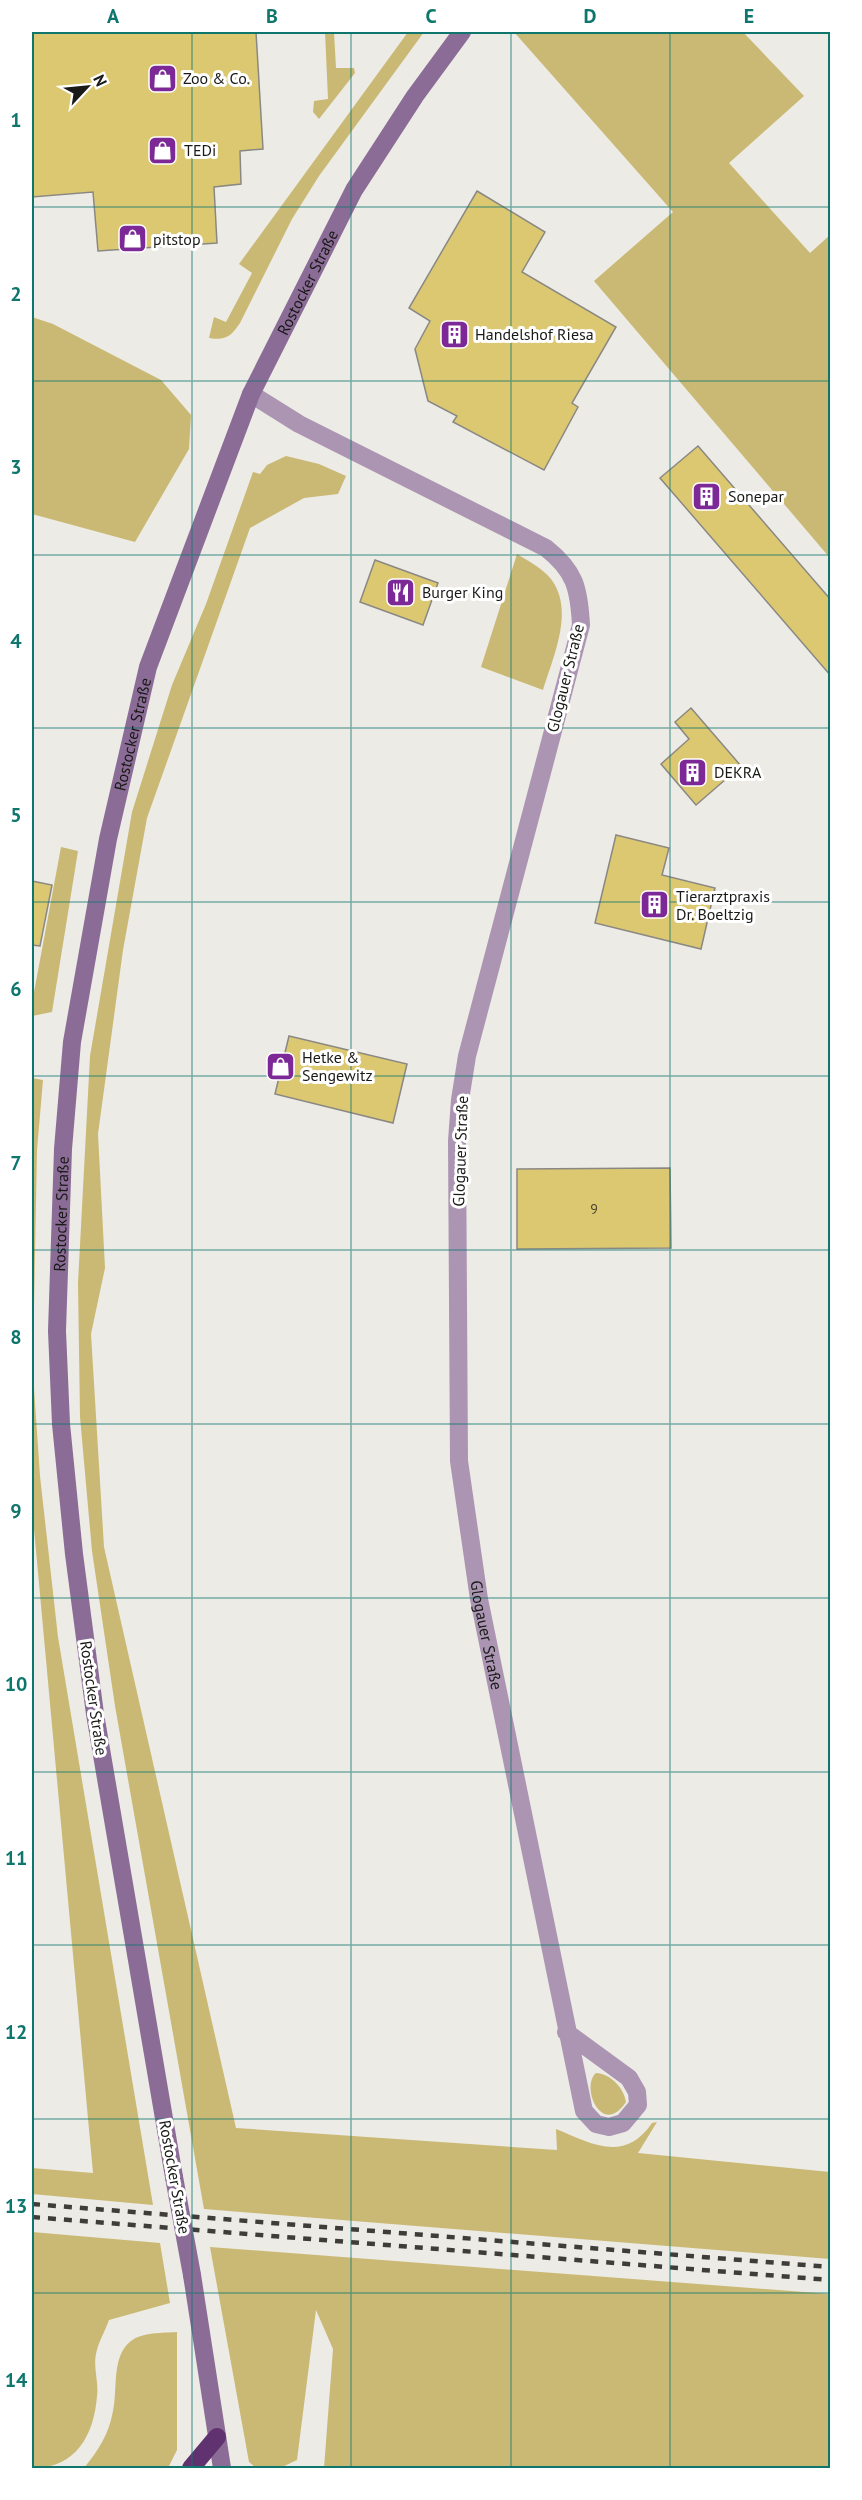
<svg xmlns="http://www.w3.org/2000/svg" width="862" height="2500" font-family="'PT Sans',sans-serif">
<style>
.green{fill:#cab974}
.building{fill:#ddc872;stroke:#8a8883;stroke-width:1.5}
.lines{fill:none;stroke-linecap:round;stroke-linejoin:round}
.street{stroke:#ab95b3;stroke-width:18}
.secondary{stroke:#8b6c97;stroke-width:18}
.highway{stroke:#603370;stroke-width:18}
.rail{stroke:#3e3d3a;stroke-width:4.5;stroke-dasharray:8 8;stroke-linecap:butt}
.secondary-bridge{stroke:#8b6c97;stroke-width:18}
.grid{fill:none;stroke:#0f766e;stroke-width:1.5;stroke-opacity:0.55}
.labels{text-anchor:middle;stroke-width:6;stroke-linejoin:round;paint-order:stroke}
.number-label{font-size:14px;fill:#4a452e}
.poi-label{font-size:16px;fill:#191917;stroke:#fff;text-anchor:start}
.street-label{font-size:16px;fill:#191917;stroke:#fff}
.neatline{fill:none;stroke:#0f766e;stroke-width:2}
.grid-label{font-size:20px;text-anchor:middle;font-weight:bold;fill:#0f766e}
</style>
<rect width="100%" height="100%" fill="#edebe5"/>
<path class="green" d="M325,32H334L336,68H354L355,73L319,119L313,112L314,101L328,99Z
M408,32H424L319,176L292,219L240,323C231,336 226,341 209,338L214,317L226,322L252,273L239,264Z
M514,32H743L804,96L729,163L810,253L830,235V558L594,281L673,212Z
M32,317L53,324L161,380L191,415L189,449L135,542L32,514Z
M286,456L319,464L346,476L338,494L304,498L250,528L147,818L123,950L98,1134L105,1268L91,1334L104,1547L236,2128L557,2150L556,2129C591,2143 624,2164 652,2123L657,2122L638,2153L830,2172V2259L204,2209L115,1706L92,1551L80,1417L78,1283L90,1056L132,812L172,685L206,604L253,472L260,474L267,465Z
M517,554C528,561 542,568 551,579C575,610 553,657 543,690L481,667Z
M61,847L78,851L52,1012L32,1016V1003Z
M32,1078L43,1080L37,1150L34,1307H32Z
M32,1359L40,1476L58,1637L153,2205L32,2194V2168L93,2173L32,1507Z
M596,2073C611,2074 624,2088 626,2102C602,2138 580,2087 596,2073Z
M32,2232L160,2243L170,2303L109,2320C105,2331 98,2343 96,2354C93,2367 99,2383 97,2396C94,2436 75,2469 32,2468Z
M210,2247L830,2294V2468H324L333,2349L316,2310L297,2460L280,2468H256L249,2462Z
M177,2332V2450L168,2468H84C98,2451 109,2434 113,2411C118,2389 111,2356 131,2341C142,2332 163,2333 177,2332Z"/>
<path class="building" d="M32,32H256L263,149L240,151L241,184L214,187L217,243L98,251L93,192L32,197Z
M477,191L545,232L522,272L616,327L572,403L578,407L544,470L453,422L457,416L428,401L415,349L430,321L409,308Z
M698,446L831,600V676L660,478Z
M375,560L438,583L423,625L360,602Z
M691,708L741,766L696,805L661,764L689,739L675,722Z
M616,835L669,848L662,875L715,888L701,949L595,923Z
M32,881L52,885L40,946L32,945Z
M289,1036L407,1064L393,1123L275,1094Z
M670,1168L671,1248L517,1249V1169Z"/>
<g class="lines">
<path class="street" id="s1" d="M251,394L299,424L546,548C575,571 579,588 581,625L467,1056L460,1100L457,1141L459,1461L479,1599L584,2111L596,2124L609,2127L623,2123L638,2105L637,2092L629,2078L566,2032"/>
<g class="secondary">
<path id="s2" d="M174,2177L95,1714L74,1554L61,1424L57,1331L63,1149L72,1042L108,839L148,667L251,394L354,190L415,96L462,32"/>
<path d="M192,2275L222,2468"/>
</g>
<path class="highway" d="M191,2468L217,2437"/>
<path class="rail" d="M32,2204L830,2267
M32,2217L830,2280"/>
<path class="secondary-bridge" d="M174,2177L192,2275"/>
</g>
<path class="grid" d="M192,32V2468M351,32V2468M511,32V2468M670,32V2468M32,207H830M32,381H830M32,555H830M32,728H830M32,902H830M32,1076H830M32,1250H830M32,1424H830M32,1598H830M32,1772H830M32,1945H830M32,2119H830M32,2293H830"/>
<defs>
<symbol id="shop-square" viewBox="-11 -11 22 22"><rect x="-9" y="-9" width="18" height="18" rx="4" fill="#7c2897" stroke="#fff"/><path d="M-5-2.5h2.3a2.7 3.5 0 0 1 5.4 0H5L5.5 6h-11ZM-1.5-2.5h3a1.5 2.3 0 0 0-3 0Z" fill="#fff"/></symbol>
<symbol id="building-square" viewBox="-11 -11 22 22"><rect x="-9" y="-9" width="18" height="18" rx="4" fill="#7c2897" stroke="#fff"/><path d="M-4-6H4V6H1V3H-1V6H-4ZM-2.5-4.3h1.7v1.8h-1.7ZM.8-4.3h1.7v1.8H.8ZM-2.5-1h1.7V.8h-1.7ZM.8-1h1.7V.8H.8Z" fill="#fff"/></symbol>
<symbol id="restaurant-square" viewBox="-11 -11 22 22"><rect x="-9" y="-9" width="18" height="18" rx="4" fill="#7c2897" stroke="#fff"/><path d="M-5-6h1v4h1v-4h1v4h1v-4h1v5L-1.5 .5V6h-2V.5L-5-1ZM5-6V6H3V1.5H1.5Q1.5-4 5-6Z" fill="#fff"/></symbol>
</defs>
<g fill-rule="evenodd">
<use href="#shop-square" x="146" y="62" width="33" height="33"/>
<use href="#shop-square" x="146" y="134" width="33" height="33"/>
<use href="#shop-square" x="116" y="222" width="33" height="33"/>
<use href="#building-square" x="438" y="318" width="33" height="33"/>
<use href="#building-square" x="690" y="480" width="33" height="33"/>
<use href="#restaurant-square" x="384" y="576" width="33" height="33"/>
<use href="#building-square" x="676" y="756" width="33" height="33"/>
<use href="#building-square" x="638" y="888" width="33" height="33"/>
<use href="#shop-square" x="264" y="1050" width="33" height="33"/>
</g>
<g class="labels">
<g class="number-label">
<text x="594" y="1214">9</text>
</g>
<g class="poi-label">
<text x="183" y="84">Zoo &amp; Co.</text>
<text x="184" y="156">TEDi</text>
<text x="153" y="245">pitstop</text>
<text x="475" y="340">Handelshof Riesa</text>
<text x="728" y="502">Sonepar</text>
<text x="422" y="598">Burger King</text>
<text x="714" y="778">DEKRA</text>
<text x="676" y="902">Tierarztpraxis<tspan x="676" dy="18">Dr. Boeltzig</tspan></text>
<text x="302" y="1063">Hetke &amp;<tspan x="302" dy="18">Sengewitz</tspan></text>
</g>
<g class="street-label">
<text dy="6" stroke="none"><textPath href="#s2" startOffset="1944">Rostocker Straße</textPath></text>
<text transform="translate(565 678) rotate(-76)" y="6">Glogauer Straße</text>
<text dy="6" stroke="none"><textPath href="#s2" startOffset="1458">Rostocker Straße</textPath></text>
<text transform="translate(460 1151) rotate(-88)" y="6">Glogauer Straße</text>
<text dy="6" stroke="none"><textPath href="#s2" startOffset="972">Rostocker Straße</textPath></text>
<text dy="6" stroke="none"><textPath href="#s1" startOffset="1449">Glogauer Straße</textPath></text>
<text transform="translate(94 1698) rotate(82)" y="6">Rostocker Straße</text>
<text transform="translate(175 2177) rotate(80)" y="6">Rostocker Straße</text>
</g>
</g>
<rect width="862" height="2500" fill="none" stroke="#ffffff" stroke-width="66"/>
<g transform="translate(87 87) rotate(64)" stroke="#ffffff" stroke-width="4.5" paint-order="stroke">
<path d="M0-4.5L10 22L0 15L-10 22Z" fill="#191917"/>
<text y="-9" font-size="16" font-weight="bold" text-anchor="middle" fill="#191917">N</text>
</g>
<rect x="33" y="33" width="796" height="2434" class="neatline"/>
<g class="grid-label">
<text x="113" y="23">A</text>
<text x="272" y="23">B</text>
<text x="431" y="23">C</text>
<text x="590" y="23">D</text>
<text x="749" y="23">E</text>
<text x="16" y="127">1</text>
<text x="16" y="301">2</text>
<text x="16" y="474">3</text>
<text x="16" y="648">4</text>
<text x="16" y="822">5</text>
<text x="16" y="996">6</text>
<text x="16" y="1170">7</text>
<text x="16" y="1344">8</text>
<text x="16" y="1518">9</text>
<text x="16" y="1691">10</text>
<text x="16" y="1865">11</text>
<text x="16" y="2039">12</text>
<text x="16" y="2213">13</text>
<text x="16" y="2387">14</text>
</g>
</svg>
